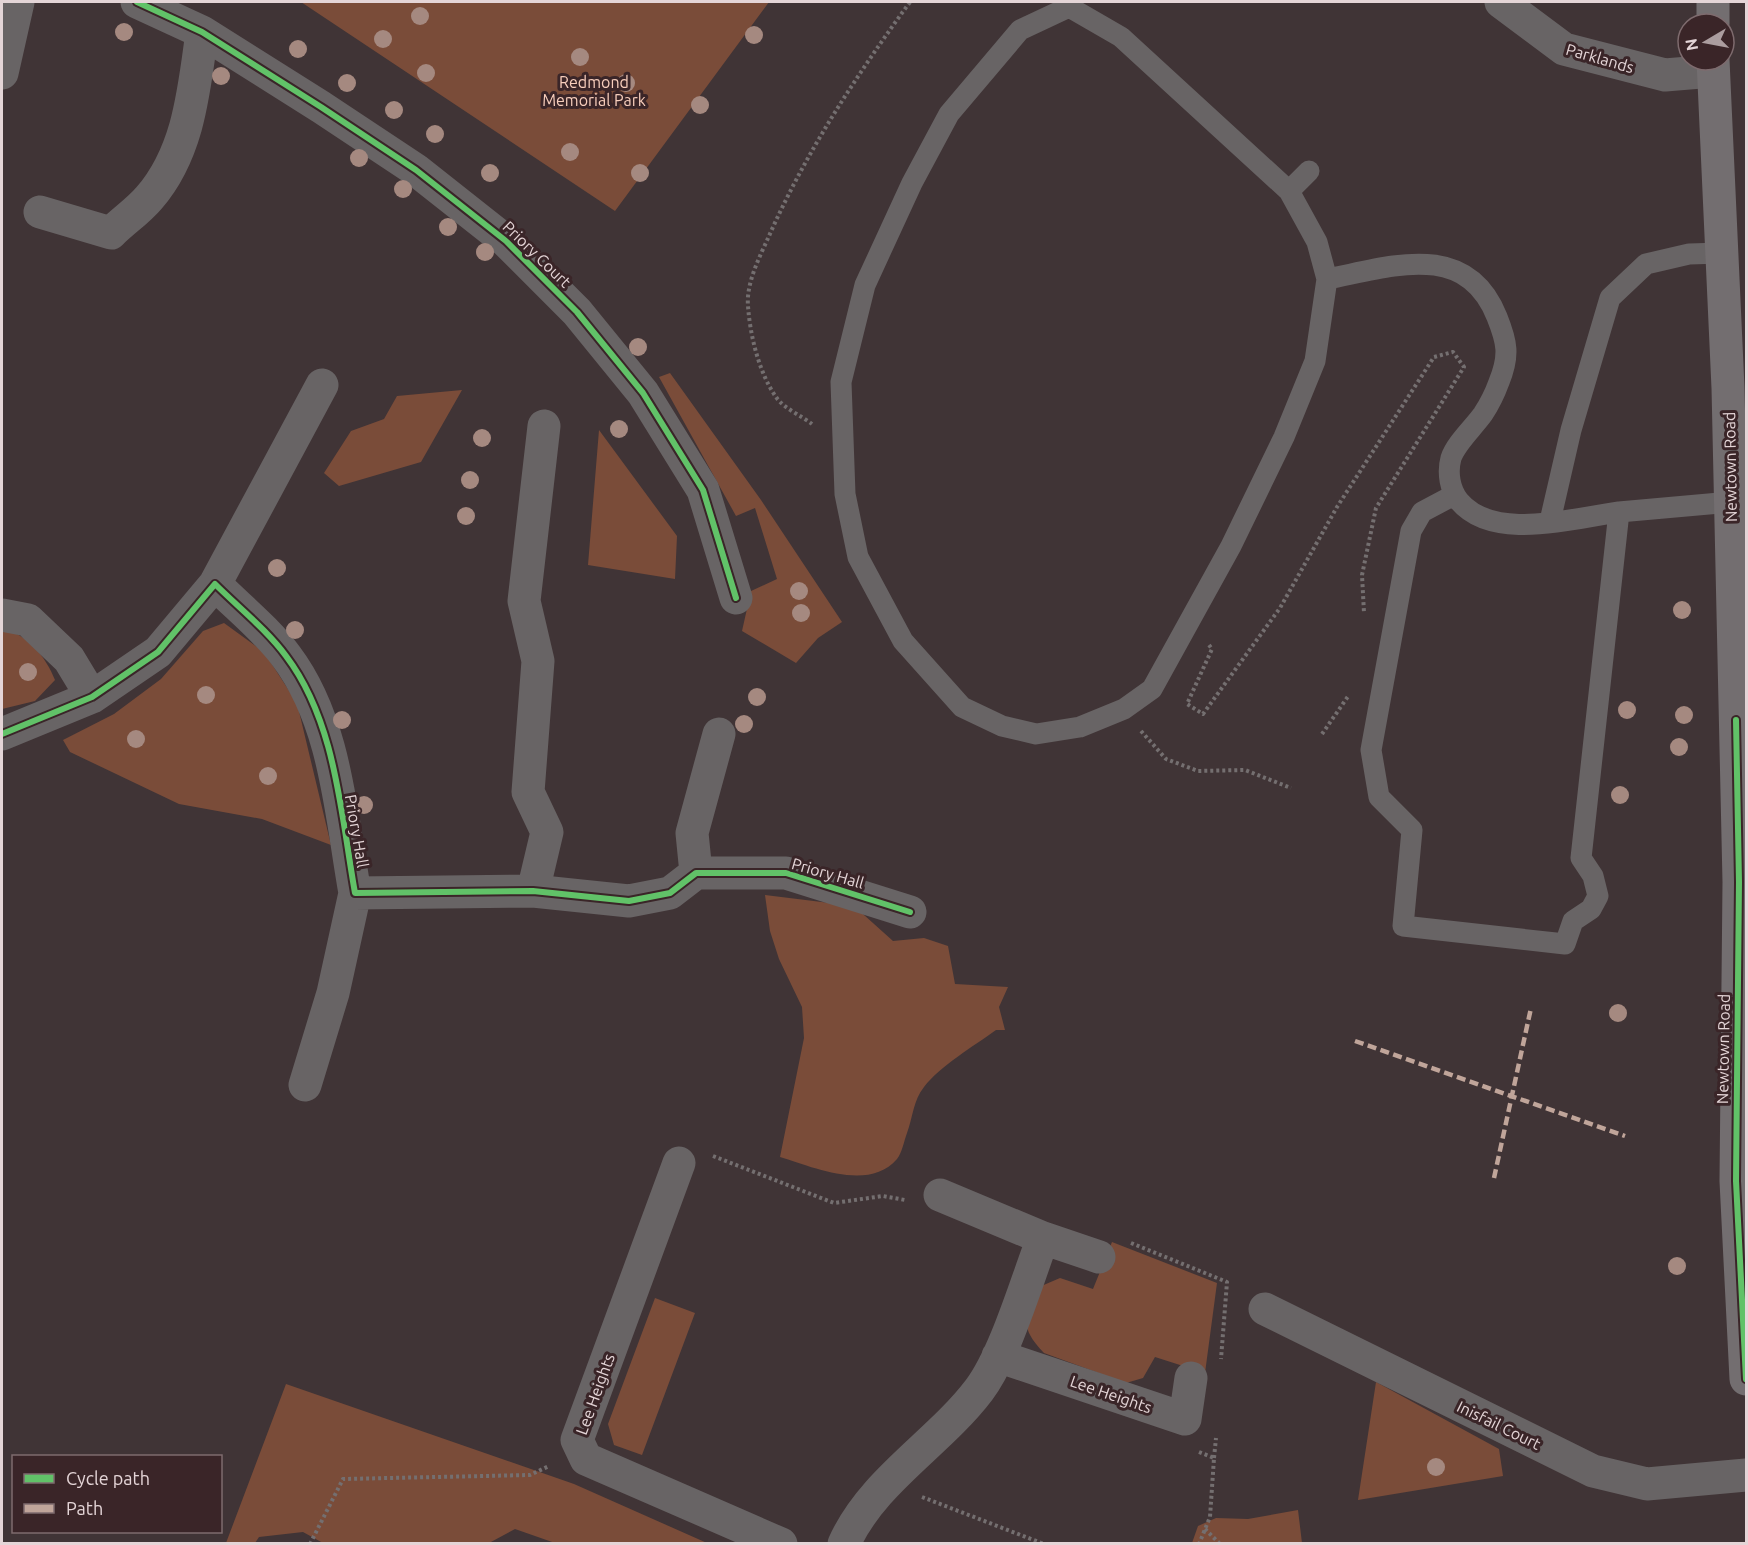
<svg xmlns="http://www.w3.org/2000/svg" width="1748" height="1545" font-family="Ubuntu,sans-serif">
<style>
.green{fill:#7a4c39}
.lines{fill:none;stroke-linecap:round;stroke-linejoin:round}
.path{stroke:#746f70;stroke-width:4;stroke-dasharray:3 3;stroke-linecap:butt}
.service{stroke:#686465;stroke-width:21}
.minor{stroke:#686465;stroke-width:33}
.tertiary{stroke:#686465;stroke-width:33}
.secondary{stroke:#736e70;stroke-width:33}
.quiet{stroke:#c0a59a;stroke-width:4.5;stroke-dasharray:9 4.5;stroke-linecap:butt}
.cycleway-casing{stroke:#3a2528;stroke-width:10}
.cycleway{stroke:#61c268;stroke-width:6}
.tree{fill:#a58980}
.labels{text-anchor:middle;stroke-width:6;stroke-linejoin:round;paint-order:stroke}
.street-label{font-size:16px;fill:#e4d5d7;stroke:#3a2528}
.park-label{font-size:16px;fill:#f8cebc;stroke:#3a2528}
</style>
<rect width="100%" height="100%" fill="#403436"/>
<path class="green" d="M301,2H769L615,211Z
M670,373L761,500L842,622L818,638L796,663L742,631L751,591L777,579L755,508L736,516L659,377Z
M462,390L421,462L339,486L324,473L351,431L384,419L397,396Z
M599,430L677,536L675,579L588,565Z
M224,623L264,652L297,703L331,845L262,819L179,804L70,752L63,740L114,714L161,679L203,631Z
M2,629C27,633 46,657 55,680L35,701L2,709Z
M765,895L854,906L893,941L924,938L948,946L955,984L1008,987L999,1007L1005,1030H996C974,1046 940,1066 924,1087C913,1101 913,1117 907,1133C904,1141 902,1153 897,1159C869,1192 813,1167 780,1157L804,1038L802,1007L779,959L770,931Z
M1112,1242L1217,1283L1205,1373L1155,1357L1143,1378L1126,1383L1044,1353C1018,1326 1025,1317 1039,1287L1060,1278L1093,1289Z
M655,1298L695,1313L642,1455L614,1445L608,1424Z
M1376,1382L1499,1449L1503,1476L1358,1500Z
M286,1384L574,1484L707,1543H555L515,1529L489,1543H323L303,1532L259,1537L255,1543H226Z
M1298,1510L1302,1543H1192L1198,1526L1216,1518L1248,1519Z"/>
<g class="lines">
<path class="path" d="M812,424C802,416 783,408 776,397C759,373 750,335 748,306C746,283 760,256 769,236C806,152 856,76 910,2
M1209,645L1212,649L1187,704L1203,714L1280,608L1337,507L1434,357L1453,352L1464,367L1376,508L1362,575L1364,613
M1141,731L1166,759L1198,771L1245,770L1291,788
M1322,734L1349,695
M713,1156L834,1203L883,1196L905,1200
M1131,1243L1227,1282L1221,1359
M1199,1452L1214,1458L1210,1517L1199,1544
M1214,1458L1216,1438
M922,1497L1044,1544
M1205,1529L1220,1544
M310,1544L343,1479L530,1475L549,1466"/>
<path class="service" d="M1069,7L1121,37L1289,191L1317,242L1327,279L1315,361L1284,437L1231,546L1152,689L1124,709L1080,727L1036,734L1002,726L962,707L903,641L858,557L845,494L841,382L865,285L912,183L949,114L1020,30Z
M1289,191L1309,171
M1327,279C1390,267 1466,239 1497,317C1507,342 1510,355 1499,382C1495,393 1489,405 1483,414C1473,428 1456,443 1451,458C1447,473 1450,490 1459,501C1493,542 1573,518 1619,512
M1454,495L1422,512L1411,531L1371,750L1379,797L1412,830L1403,926L1565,944L1573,921L1591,909L1598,896L1593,876L1581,858L1619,512L1731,502
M1550,521L1571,430L1610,298L1646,264L1689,254L1722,253"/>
<path class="minor" d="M137,2L202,32L321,107L416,170L506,241L577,312L643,393L703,490L736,598
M1501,2L1564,49L1665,75L1713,71
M40,212L111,233C123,221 138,211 149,198C189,152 194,90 202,32
M215,584L322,385
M2,615L28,620L69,659L92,697
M2,734L92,697L158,652L215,584C238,607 267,630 286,656C336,722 341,815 355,893L533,891L629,901L670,893L696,873H786L910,912
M696,873L692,833L719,734
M533,891L547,832L528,792L538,661L524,601L544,426
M305,1085L333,993L355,893
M679,1163L577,1440L586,1459L781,1544
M1043,1238L1099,1257
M1265,1309L1593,1471L1647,1484L1746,1475
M998,1356L1185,1419L1191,1378
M844,1544C872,1481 938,1444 979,1390C1005,1356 1027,1280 1043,1238L940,1195"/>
<path class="tertiary" d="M2,73L18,2"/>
<path class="secondary" d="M1713,24V2
M1713,60L1728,388L1739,882L1736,1181L1746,1379"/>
<path class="quiet" d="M1355,1041L1625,1136
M1494,1178L1531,1008"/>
<defs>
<path id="cycleway" d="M137,2L202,32L321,107L416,170L506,241L577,312L643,393L703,490L736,598
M1736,720L1739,882L1736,1181L1746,1379
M2,734L92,697L158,652L215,584C238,607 267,630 286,656C336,722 341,815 355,893L533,891L629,901L670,893L696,873H786L910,912"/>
</defs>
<use href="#cycleway" class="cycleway-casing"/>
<use href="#cycleway" class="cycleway"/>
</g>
<g class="tree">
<circle cx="420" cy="16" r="9"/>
<circle cx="124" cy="32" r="9"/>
<circle cx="754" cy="35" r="9"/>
<circle cx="383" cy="39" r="9"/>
<circle cx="298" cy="49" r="9"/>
<circle cx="580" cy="57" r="9"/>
<circle cx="426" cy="73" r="9"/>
<circle cx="221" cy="76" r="9"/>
<circle cx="347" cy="83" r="9"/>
<circle cx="626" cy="83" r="9"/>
<circle cx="700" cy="105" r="9"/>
<circle cx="394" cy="110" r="9"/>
<circle cx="435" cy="134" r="9"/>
<circle cx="570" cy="152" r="9"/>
<circle cx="359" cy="158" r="9"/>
<circle cx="490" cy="173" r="9"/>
<circle cx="640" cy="173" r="9"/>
<circle cx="403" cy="189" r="9"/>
<circle cx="448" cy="227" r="9"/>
<circle cx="485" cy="252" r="9"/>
<circle cx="638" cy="347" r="9"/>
<circle cx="619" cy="429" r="9"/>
<circle cx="482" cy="438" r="9"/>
<circle cx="470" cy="480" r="9"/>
<circle cx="466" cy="516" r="9"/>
<circle cx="277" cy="568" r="9"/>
<circle cx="799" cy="591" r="9"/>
<circle cx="1682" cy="610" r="9"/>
<circle cx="801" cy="613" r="9"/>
<circle cx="295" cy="630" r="9"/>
<circle cx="28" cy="672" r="9"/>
<circle cx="206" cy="695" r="9"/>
<circle cx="757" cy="697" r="9"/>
<circle cx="1627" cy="710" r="9"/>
<circle cx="1684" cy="715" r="9"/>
<circle cx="342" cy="720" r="9"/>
<circle cx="744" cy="724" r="9"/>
<circle cx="136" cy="739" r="9"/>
<circle cx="1679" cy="747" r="9"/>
<circle cx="268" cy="776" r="9"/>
<circle cx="1620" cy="795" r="9"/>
<circle cx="364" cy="805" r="9"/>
<circle cx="1618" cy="1013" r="9"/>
<circle cx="1677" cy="1266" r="9"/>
<circle cx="1436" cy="1467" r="9"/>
</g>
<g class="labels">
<g class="street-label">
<text transform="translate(1600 58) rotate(16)" y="6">Parklands</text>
<text transform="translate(537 254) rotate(44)" y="6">Priory Court</text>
<text transform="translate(1730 467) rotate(-91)" y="6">Newtown Road</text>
<text transform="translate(357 831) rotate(80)" y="6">Priory Hall</text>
<text transform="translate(828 873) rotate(16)" y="6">Priory Hall</text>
<text transform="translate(1723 1049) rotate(-89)" y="6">Newtown Road</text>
<text transform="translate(595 1394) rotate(-70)" y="6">Lee Heights</text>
<text transform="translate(1111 1394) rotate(19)" y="6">Lee Heights</text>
<text transform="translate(1499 1425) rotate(26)" y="6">Inisfail Court</text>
</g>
<g class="park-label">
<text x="594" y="88">Redmond<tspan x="594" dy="18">Memorial Park</tspan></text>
</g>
</g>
<rect width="1748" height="1545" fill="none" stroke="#e4d5d7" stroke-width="6"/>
<rect x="12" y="1455" width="210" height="78" fill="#3a2528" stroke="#7e6b6e" stroke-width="1.5"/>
<rect x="24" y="1474" width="30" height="9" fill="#61c268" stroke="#7e6b6e" stroke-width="1.5"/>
<text x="66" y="1485" font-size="18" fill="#e4d5d7">Cycle path</text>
<rect x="24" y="1504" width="30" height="9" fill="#c0a59a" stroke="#7e6b6e" stroke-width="1.5"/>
<text x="66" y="1515" font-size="18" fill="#e4d5d7">Path</text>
<g transform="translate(1706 42) rotate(260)"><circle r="28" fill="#3a2528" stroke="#7e6b6e" stroke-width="1.5"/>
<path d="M0-4.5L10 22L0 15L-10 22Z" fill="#ab9d9f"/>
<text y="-9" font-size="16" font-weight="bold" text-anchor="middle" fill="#e4d5d7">N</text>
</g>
</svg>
